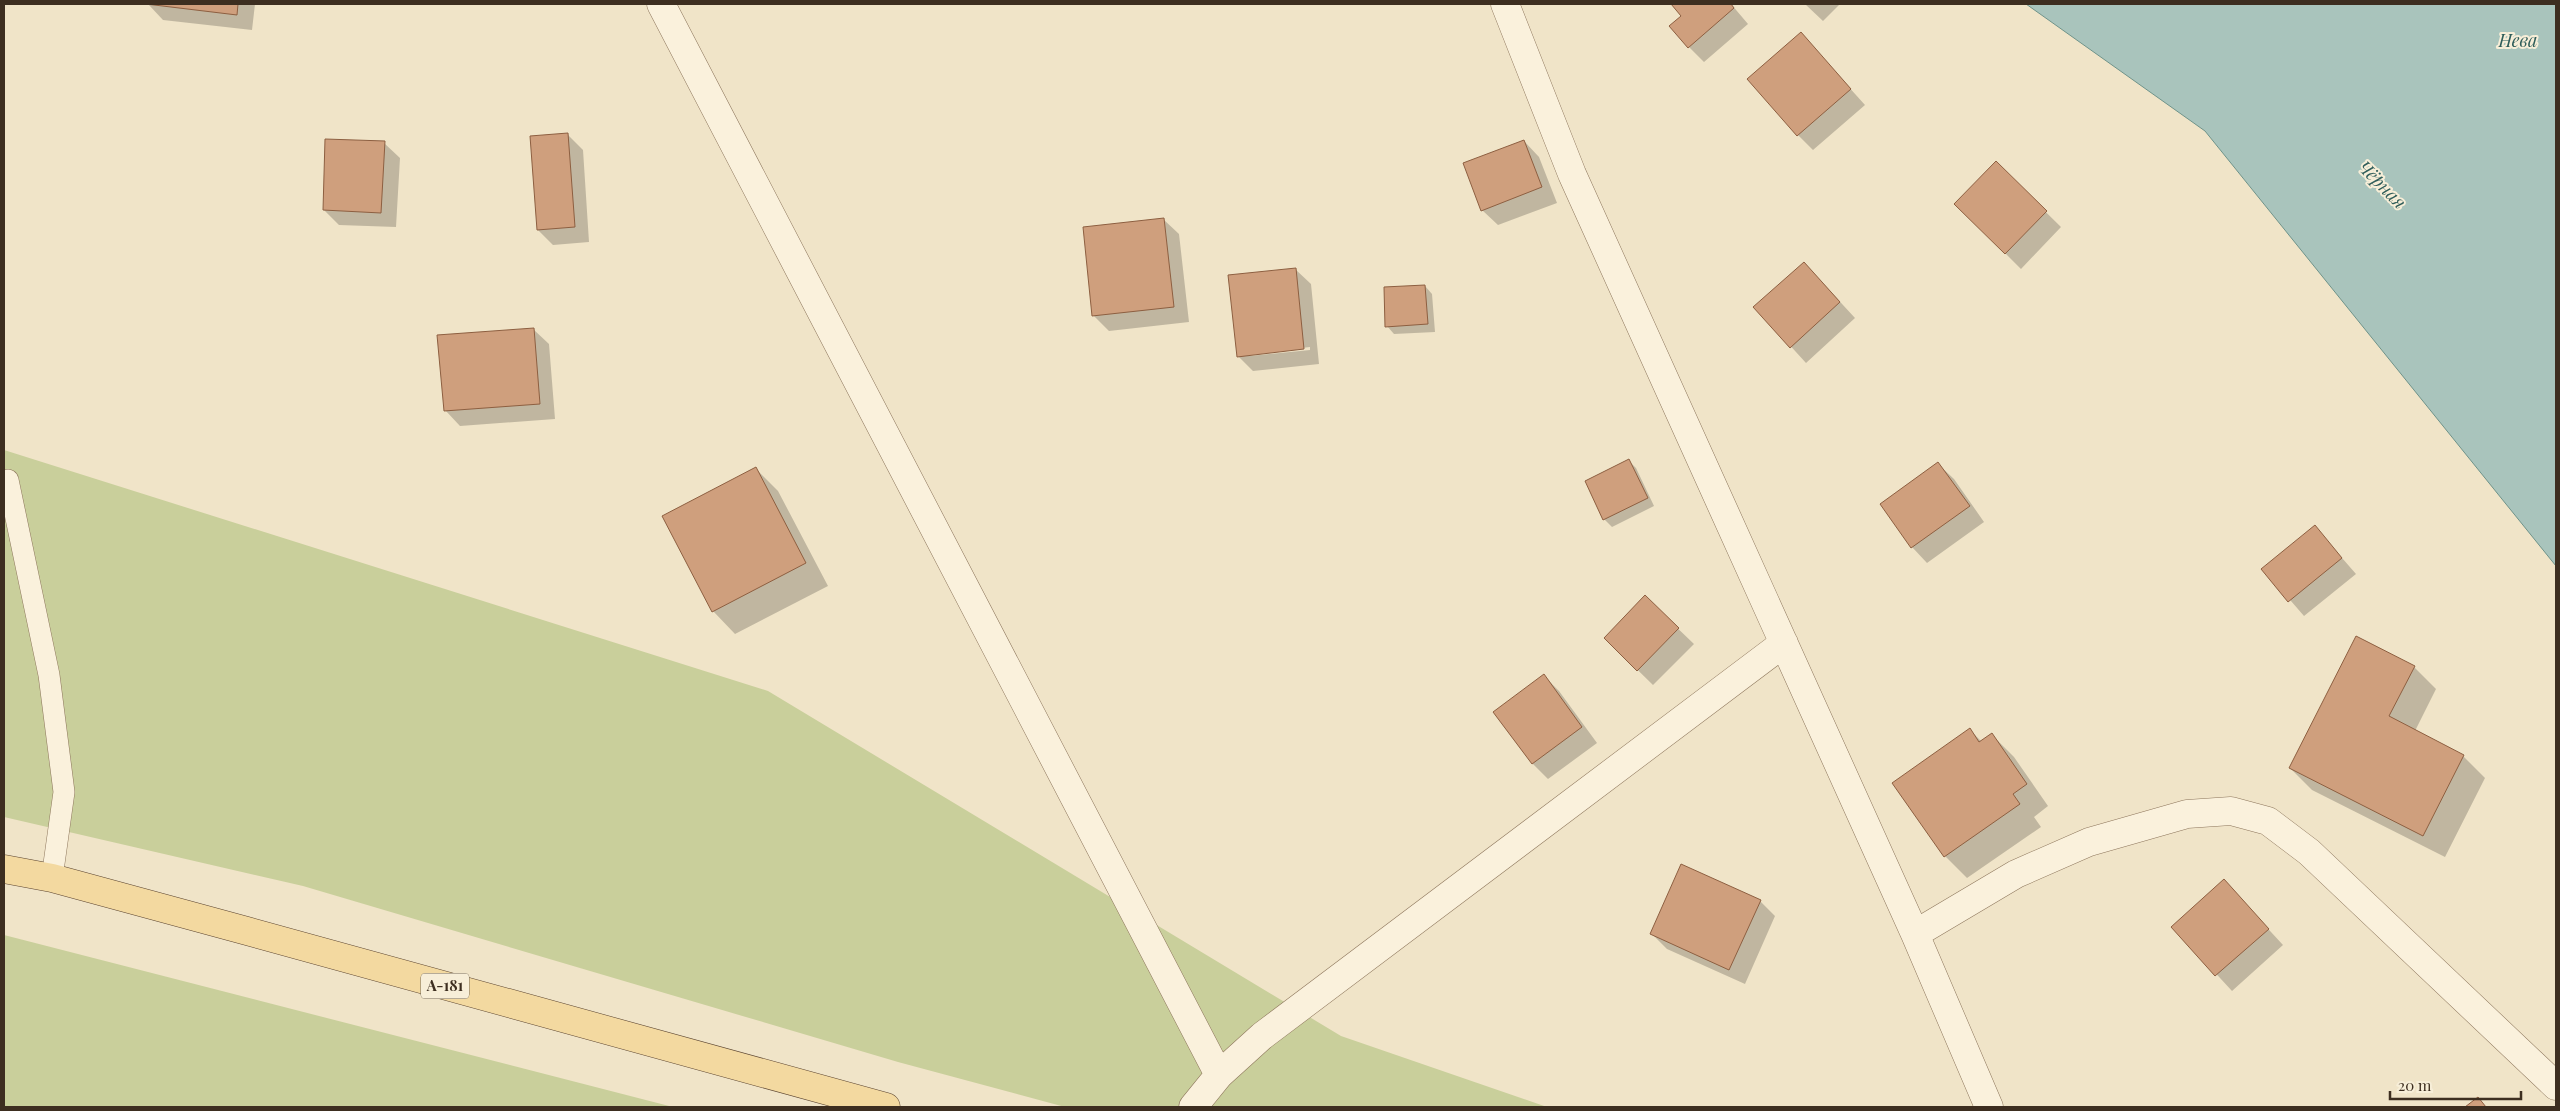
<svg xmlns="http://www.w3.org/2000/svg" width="2560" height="1111" font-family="'Playfair Display',serif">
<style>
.green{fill:#c9cf9b}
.water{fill:#a9c4bc;stroke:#6f938a}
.shadow{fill:#0003;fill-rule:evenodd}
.building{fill:#cf9f7d;stroke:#8d5f41}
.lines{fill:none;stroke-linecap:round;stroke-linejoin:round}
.lane-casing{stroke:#8d765c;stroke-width:22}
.street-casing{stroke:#8d765c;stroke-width:29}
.primary-casing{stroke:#5b4430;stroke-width:29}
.lane{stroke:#faf1dc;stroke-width:21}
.street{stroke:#faf1dc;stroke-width:28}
.primary{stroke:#f3d9a0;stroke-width:28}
.labels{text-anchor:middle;stroke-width:4;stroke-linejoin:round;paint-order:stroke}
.shield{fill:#f7eed8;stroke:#756857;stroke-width:1}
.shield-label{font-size:15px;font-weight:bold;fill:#3d2e20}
.water-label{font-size:18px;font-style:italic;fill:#2f5d5a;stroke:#f7eed8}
</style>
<rect width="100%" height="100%" fill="#f0e4c8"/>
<path class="green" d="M4,450L768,691L1341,1036L1547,1107H1065L898,1062L303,886L4,817Z
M4,935L673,1107H4Z"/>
<path class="water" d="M2026,4H2556V566L2205,131Z"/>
<path class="shadow" d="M148,4H255L252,30L163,20Z
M1673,4H1731L1748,24L1704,62L1689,47L1683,16Z
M1805,4H1840L1823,21Z
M1801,34L1865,105L1813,150L1798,135Z
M567,134L583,150L589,242L553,245L538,230Z
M1524,141L1539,157L1557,203L1498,225L1482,210Z
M384,143L400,158L396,227L339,225L324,210Z
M1996,163L2061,227L2021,269L1956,204Z
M1163,219L1179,234L1189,322L1109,331L1094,316L1084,228Z
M1295,269L1311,284L1319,364L1253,371L1238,356ZM1310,347V350L1250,356V354Z
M1819,279L1855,318L1806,363L1755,307Z
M1425,286L1432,294L1435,332L1394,334L1387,326Z
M533,329L549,344L555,419L460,426L445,410Z
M1629,461L1636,468L1654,506L1612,527L1604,519Z
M1938,464L1954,479L1984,522L1927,563L1912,547Z
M756,469L778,491L828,586L735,634L713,611Z
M2315,527L2356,574L2304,616L2263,569Z
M1645,597L1694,644L1653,685L1605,638Z
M2414,667L2436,689L2415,731L2463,756L2485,778L2445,857L2312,790L2290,768Z
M1544,676L1559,691L1597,743L1548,779L1533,764L1495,712Z
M1970,730L1982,742L1992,735L2014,757L2048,806L2034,817L2041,827L1967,878L1945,856L1894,783Z
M2224,881L2283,945L2232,991L2173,927Z
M1760,901L1775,916L1745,984L1667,949L1652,934Z"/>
<path class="building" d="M146,4H238L237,15Z
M1671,4H1731L1734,8L1688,48L1669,26L1681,16Z
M1801,32L1851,89L1797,136L1747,79Z
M568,133L575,227L537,230L530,136Z
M325,139L385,141L381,213L323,210Z
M1524,140L1542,187L1481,211L1463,163Z
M1996,161L2047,211L2005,254L1954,204Z
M1164,218L1174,307L1092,316L1083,227Z
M1804,262L1840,302L1790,348L1753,307Z
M1296,268L1304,349L1237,357L1228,275Z
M1425,285L1428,324L1385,327L1384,287Z
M534,328L540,404L444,411L437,335Z
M1629,459L1648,498L1603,520L1585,481Z
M1938,462L1970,506L1911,548L1880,504Z
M756,467L806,563L712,612L662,516Z
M2315,525L2342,558L2288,602L2261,569Z
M1645,595L1679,628L1637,671L1604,638Z
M2356,636L2415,666L2389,716L2464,755L2423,836L2289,768Z
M1544,674L1582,727L1532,764L1493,712Z
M1970,728L1979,742L1992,733L2027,784L2013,794L2020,804L1944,857L1892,783Z
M1681,864L1761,900L1729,970L1650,934Z
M2224,879L2269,929L2215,976L2171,927Z
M2478,1097L2486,1107H2465Z"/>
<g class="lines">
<defs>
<path id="lane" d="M8,480L49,675L64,792L52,878"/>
<path id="street" d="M661,4L1219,1075L1193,1107
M1505,4L1572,174L1915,934L1989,1107
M1915,934L2016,874L2089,842L2187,814L2231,811L2268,821L2309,852L2556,1086
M1219,1075L1262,1036L1784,643"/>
<path id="primary" d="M4,869L52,878L247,931L886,1107"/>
</defs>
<use href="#lane" class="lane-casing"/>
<use href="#street" class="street-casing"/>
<use href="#primary" class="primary-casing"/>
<use href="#lane" class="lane"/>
<use href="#street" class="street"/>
<use href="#primary" class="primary"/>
</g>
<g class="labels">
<rect class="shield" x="421" y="973.5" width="48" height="25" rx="4"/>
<g class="shield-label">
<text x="445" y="991">А-181</text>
</g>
<g class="water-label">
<text x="2518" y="47">Нева</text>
<text transform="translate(2382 185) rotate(45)" y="6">Чёрная</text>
</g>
</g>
<rect width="2560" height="1111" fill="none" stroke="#3d2e20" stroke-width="10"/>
<path d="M2390 1091v8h131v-8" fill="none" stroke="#3d2e20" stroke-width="2.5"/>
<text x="2398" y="1091" font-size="15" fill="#3d2e20" stroke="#f7eed8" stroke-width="4" paint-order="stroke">20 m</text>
</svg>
